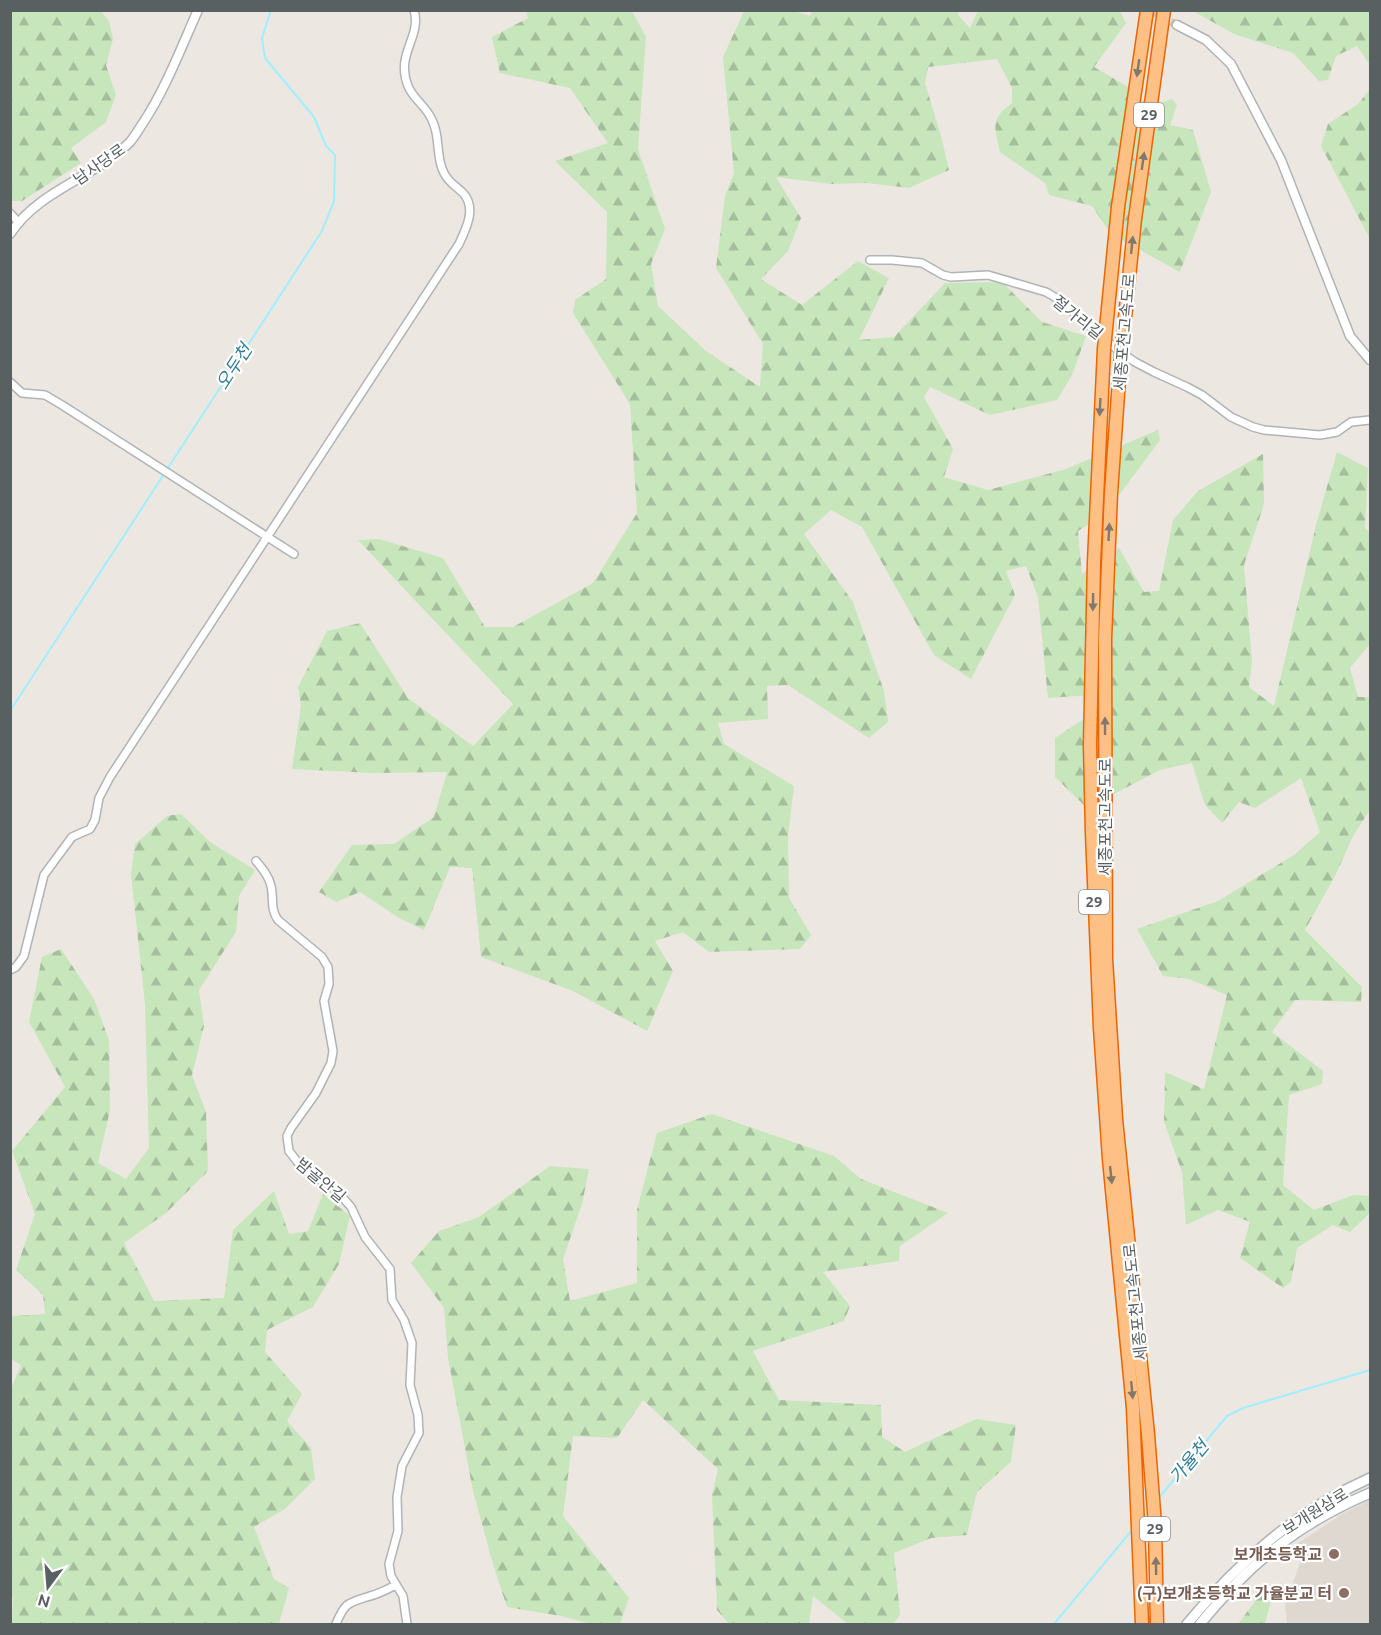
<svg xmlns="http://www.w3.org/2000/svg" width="1381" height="1635" font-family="Ubuntu,'Noto Sans KR',sans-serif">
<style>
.education{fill:#dfd8d1}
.forest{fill:url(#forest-firs)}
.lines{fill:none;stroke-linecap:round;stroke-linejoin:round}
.stream{stroke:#9fefff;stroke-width:2}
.tertiary-tunnel{stroke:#c8c5c1;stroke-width:8;stroke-dasharray:8 4;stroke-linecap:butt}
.minor-casing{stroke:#afb4b7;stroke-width:10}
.tertiary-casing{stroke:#afb4b7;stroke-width:11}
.secondary-casing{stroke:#adb4b7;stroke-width:12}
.motorway-casing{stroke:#ee6400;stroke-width:15}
.minor{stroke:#fff;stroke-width:7}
.tertiary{stroke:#fff;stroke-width:8}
.secondary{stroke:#fff;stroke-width:9}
.motorway{stroke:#ffc086;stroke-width:12}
.motorway-bridge-casing{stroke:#ee6400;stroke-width:15;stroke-linecap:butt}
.motorway-bridge{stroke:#ffc086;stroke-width:12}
.oneway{fill:#82786b}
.education-dot{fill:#8d6e63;stroke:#fff;stroke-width:2}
.labels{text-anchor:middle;stroke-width:4.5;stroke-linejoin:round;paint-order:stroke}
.shield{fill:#fff;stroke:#8b9091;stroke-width:1.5}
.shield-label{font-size:15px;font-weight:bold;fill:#596062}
.street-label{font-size:16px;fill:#596062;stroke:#fff}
.education-label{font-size:16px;font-weight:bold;fill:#785e54;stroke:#fff;text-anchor:end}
.water-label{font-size:18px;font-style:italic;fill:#327f99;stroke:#fff}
</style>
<defs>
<pattern id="forest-firs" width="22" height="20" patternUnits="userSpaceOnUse" patternTransform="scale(1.5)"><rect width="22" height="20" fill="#c7e6bc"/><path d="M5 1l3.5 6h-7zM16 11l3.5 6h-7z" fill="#a5be9c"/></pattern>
</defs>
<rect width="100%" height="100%" fill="#ede7e1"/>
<path class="education" d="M1370,1500V1624H1287L1285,1605L1300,1563L1295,1545L1342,1514Z"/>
<path class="forest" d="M11,10L101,11L109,21L113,39L106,65L116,95L106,122L71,148L81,163L22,201H11Z
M813,10L959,11L958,15L970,28L978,11H1120L1126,23L1094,67L1135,91L1149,107L1172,99L1177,105L1170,125L1193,130L1211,192L1180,272L1111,234L1092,206L1049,195L1045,183L1000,152C995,126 989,120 1012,103V88L997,59L928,67L925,83L941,136L949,170L909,188L867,183L831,184L776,177L801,218L788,251L761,279L802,305L858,261L889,278L859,340L894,337L945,283L1002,282L1042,322L1086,336L1072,375L1057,400L990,415L930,387L924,397L953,449L944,477L988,490L1066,469L1158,430L1160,440L1105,514L1078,531L1082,574L1119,548L1144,592L1159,591L1173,520L1198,491L1263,454L1264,504L1244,565L1252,661L1249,687L1274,706L1316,525L1337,452L1368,468L1365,528L1370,533V644L1350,668L1358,697H1370V810L1353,836L1335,876L1305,930L1362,987L1361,1002L1295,1000L1272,1032L1323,1071L1322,1084L1289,1095L1283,1185L1314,1210L1353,1195L1370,1196V1213L1350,1232L1333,1225L1297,1248L1291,1282L1283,1288L1240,1258L1250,1222L1218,1210L1186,1225L1182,1172L1164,1122L1165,1072L1204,1089L1227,995L1189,979L1163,976L1137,929L1218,901L1294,855L1320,832L1301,778L1255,808L1239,802L1222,823L1205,805L1192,763L1160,770L1087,808L1055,777V738L1090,715L1108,694L1048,698L1038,597L1026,566L1006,571L1015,595L971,679L934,655L862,527L831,510L804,534L853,602L884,691L888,722L869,738L788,685L767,686L768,719L718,723L724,744L794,786L788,836L789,898L811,935L800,949L709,952L683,932L655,941L673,971L647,1031L573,991L481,957L472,868L450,867L424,930L399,918L360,892L336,902L319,892L352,845L394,844L434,817L447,772L372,773L292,769L301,705L298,687L327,631L360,623L408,698L473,746L513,704L358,540L379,539L443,558L485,627H513L593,583L637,513L630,404L573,313L575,300L606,279L607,212L555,161L608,143L570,88L500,73L492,37L528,18L526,11H632L646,37L638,149L665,229L651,264L658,306L706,351L760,387L763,344L716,268L725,196L734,173L723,57L744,11H794L810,16Z
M1193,11H1370V65L1357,46L1336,56L1328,80L1319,81L1293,53L1234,34Z
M1370,89V239L1321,146L1328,124L1358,104Z
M181,814L210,842L255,870L239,896L236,932L199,990L204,1026L192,1075L206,1112L208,1171L166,1213L124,1243L154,1301L224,1298L233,1230L274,1191L289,1234L308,1231L323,1194L350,1216L339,1264L313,1307L267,1330L265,1352L302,1394L287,1421L311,1448L315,1479L285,1509L254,1527L274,1579L289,1588L279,1624H12L13,1598L10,1595V1391L21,1365L11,1359V1316L45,1314L43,1295L16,1270L35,1214L12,1151L65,1087L29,1022L42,957L61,949L94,999L109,1040L110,1110L98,1163L126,1179L149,1148L145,1004L131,874L135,844L167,816Z
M712,1114L834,1156L861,1179L948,1213L900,1246L899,1261L823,1272L850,1306L844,1321L753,1351L779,1400L881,1405L882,1437L905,1452L976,1419L1016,1425L1011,1462L977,1492L967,1535L931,1538L894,1553L900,1615L893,1624H848L813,1596L809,1624H729L717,1610L712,1495L718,1469L643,1400L617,1438L573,1436L563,1516L629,1598L620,1624H591L561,1616L507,1607L493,1564L473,1491L448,1358L444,1308L411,1263L439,1231L479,1217L550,1166L589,1169L582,1204L563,1259L570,1301L637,1283V1210L657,1133Z
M1262,1592L1272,1597L1265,1624H1238Z"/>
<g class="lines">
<path class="stream" d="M10,711L322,231L334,201L335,155L326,146L314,117L265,58L262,38L271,10
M1157,1500L1227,1416L1243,1408L1370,1370
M1142,1519L1150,1509
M1054,1624L1132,1530"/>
<path class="tertiary-tunnel" d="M1150,10L1177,25"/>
<defs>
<path id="minor" d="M10,213L19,223
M870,260H892L922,263L943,275L951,277L988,275L1046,292L1058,299L1120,352L1135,362L1154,372L1187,387L1202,395L1231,417L1253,427L1264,430L1320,435L1337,432L1351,422L1370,420
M10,382L22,393L45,395L62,405L294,554
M256,861C262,868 269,876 271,886C274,899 270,909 278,920L322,957L328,967L329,984L324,1001L333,1051L331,1063L316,1093L291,1128L287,1136L289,1151L303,1169L336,1190L351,1207L365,1237L390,1269L392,1300L404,1320L412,1343L410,1385L418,1415L419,1433L402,1466L397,1497L398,1531L389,1564L391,1576L403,1596L407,1624
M10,970L16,967L24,956L44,875L72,837L90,829L95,820L99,798L110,777L459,244C466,229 477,208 463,193C456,186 449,183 444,173C435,156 441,137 432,120C427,107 413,99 408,86C395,54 422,37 414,10
M336,1624C345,1602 348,1603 370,1596C379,1594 388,1589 396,1585"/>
<path id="tertiary" d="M1177,25L1206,40L1231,64L1281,160L1350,336L1370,360
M10,234C39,190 94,178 130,142C135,136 139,129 143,123C166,88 181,48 198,10"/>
<path id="secondary" d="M1187,1624C1238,1562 1296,1511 1370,1478
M1200,1624C1250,1563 1297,1524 1370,1493"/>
<path id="motorway" d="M1118,207L1147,10
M1135,219L1164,10
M1104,349L1094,562L1090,745L1092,833L1100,1028L1109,1159L1133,1408L1142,1624
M1120,366L1111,493L1105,639L1106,959L1116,1119L1148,1434L1155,1525L1157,1624"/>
</defs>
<use href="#minor" class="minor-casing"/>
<use href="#tertiary" class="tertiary-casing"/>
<use href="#secondary" class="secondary-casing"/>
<use href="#motorway" class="motorway-casing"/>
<use href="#minor" class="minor"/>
<use href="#tertiary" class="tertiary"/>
<use href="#secondary" class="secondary"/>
<use href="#motorway" class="motorway"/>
<defs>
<path id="motorway-bridge" d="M1104,349L1118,207
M1120,366L1135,219"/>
</defs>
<use href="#motorway-bridge" class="motorway-bridge-casing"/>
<use href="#motorway-bridge" class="motorway-bridge"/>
</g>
<defs><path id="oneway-solid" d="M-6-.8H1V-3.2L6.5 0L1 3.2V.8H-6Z" transform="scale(1.5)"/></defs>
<g class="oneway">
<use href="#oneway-solid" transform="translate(1138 68) rotate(98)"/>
<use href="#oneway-solid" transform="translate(1143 161) rotate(-82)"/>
<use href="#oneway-solid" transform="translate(1132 245) rotate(-84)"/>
<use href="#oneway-solid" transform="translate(1100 407) rotate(93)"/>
<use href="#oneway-solid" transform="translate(1109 532) rotate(-87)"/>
<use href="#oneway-solid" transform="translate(1093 602) rotate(91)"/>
<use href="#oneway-solid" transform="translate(1105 726) rotate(-90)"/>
<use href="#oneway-solid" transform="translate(1111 1175) rotate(84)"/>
<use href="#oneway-solid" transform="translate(1132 1390) rotate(85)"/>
<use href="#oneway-solid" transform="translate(1156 1566) rotate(-91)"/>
</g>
<g class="education-dot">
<circle cx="1334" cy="1554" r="6"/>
<circle cx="1344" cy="1593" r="6"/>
</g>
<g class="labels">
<g class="shield">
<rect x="1134" y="103" width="30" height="24" rx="4.5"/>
<rect x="1079" y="890" width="30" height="24" rx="4.5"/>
<rect x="1140" y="1517" width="30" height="24" rx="4.5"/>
</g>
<g class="shield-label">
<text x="1149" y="120">29</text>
<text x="1094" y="907">29</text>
<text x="1155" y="1534">29</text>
</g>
<g class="street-label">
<text transform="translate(99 164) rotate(-35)" y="6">남사당로</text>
<text transform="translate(1078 317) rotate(39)" y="6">절가리길</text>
<text transform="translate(1124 332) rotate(-85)" y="6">세종포천고속도로</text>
<text transform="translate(1105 817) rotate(-90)" y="6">세종포천고속도로</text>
<text transform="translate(321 1180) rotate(40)" y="6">밤골안길</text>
<text transform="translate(1135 1302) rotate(-96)" y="6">세종포천고속도로</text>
<text transform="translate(1315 1511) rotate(-32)" y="6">보개원삼로</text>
</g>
<g class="education-label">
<text x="1322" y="1560">보개초등학교</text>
<text x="1332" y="1599">(구)보개초등학교 가율분교 터</text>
</g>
<g class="water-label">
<text transform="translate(234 367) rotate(-57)" y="6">오두천</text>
<text transform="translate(1189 1462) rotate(-50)" y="6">가율천</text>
</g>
</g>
<rect width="1381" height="1635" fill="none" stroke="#596062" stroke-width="24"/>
<g transform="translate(48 1587) rotate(196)" stroke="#ffffff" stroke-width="4.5" paint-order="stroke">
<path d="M0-4.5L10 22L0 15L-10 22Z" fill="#596062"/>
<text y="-9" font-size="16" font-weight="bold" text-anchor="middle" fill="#596062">N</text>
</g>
</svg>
